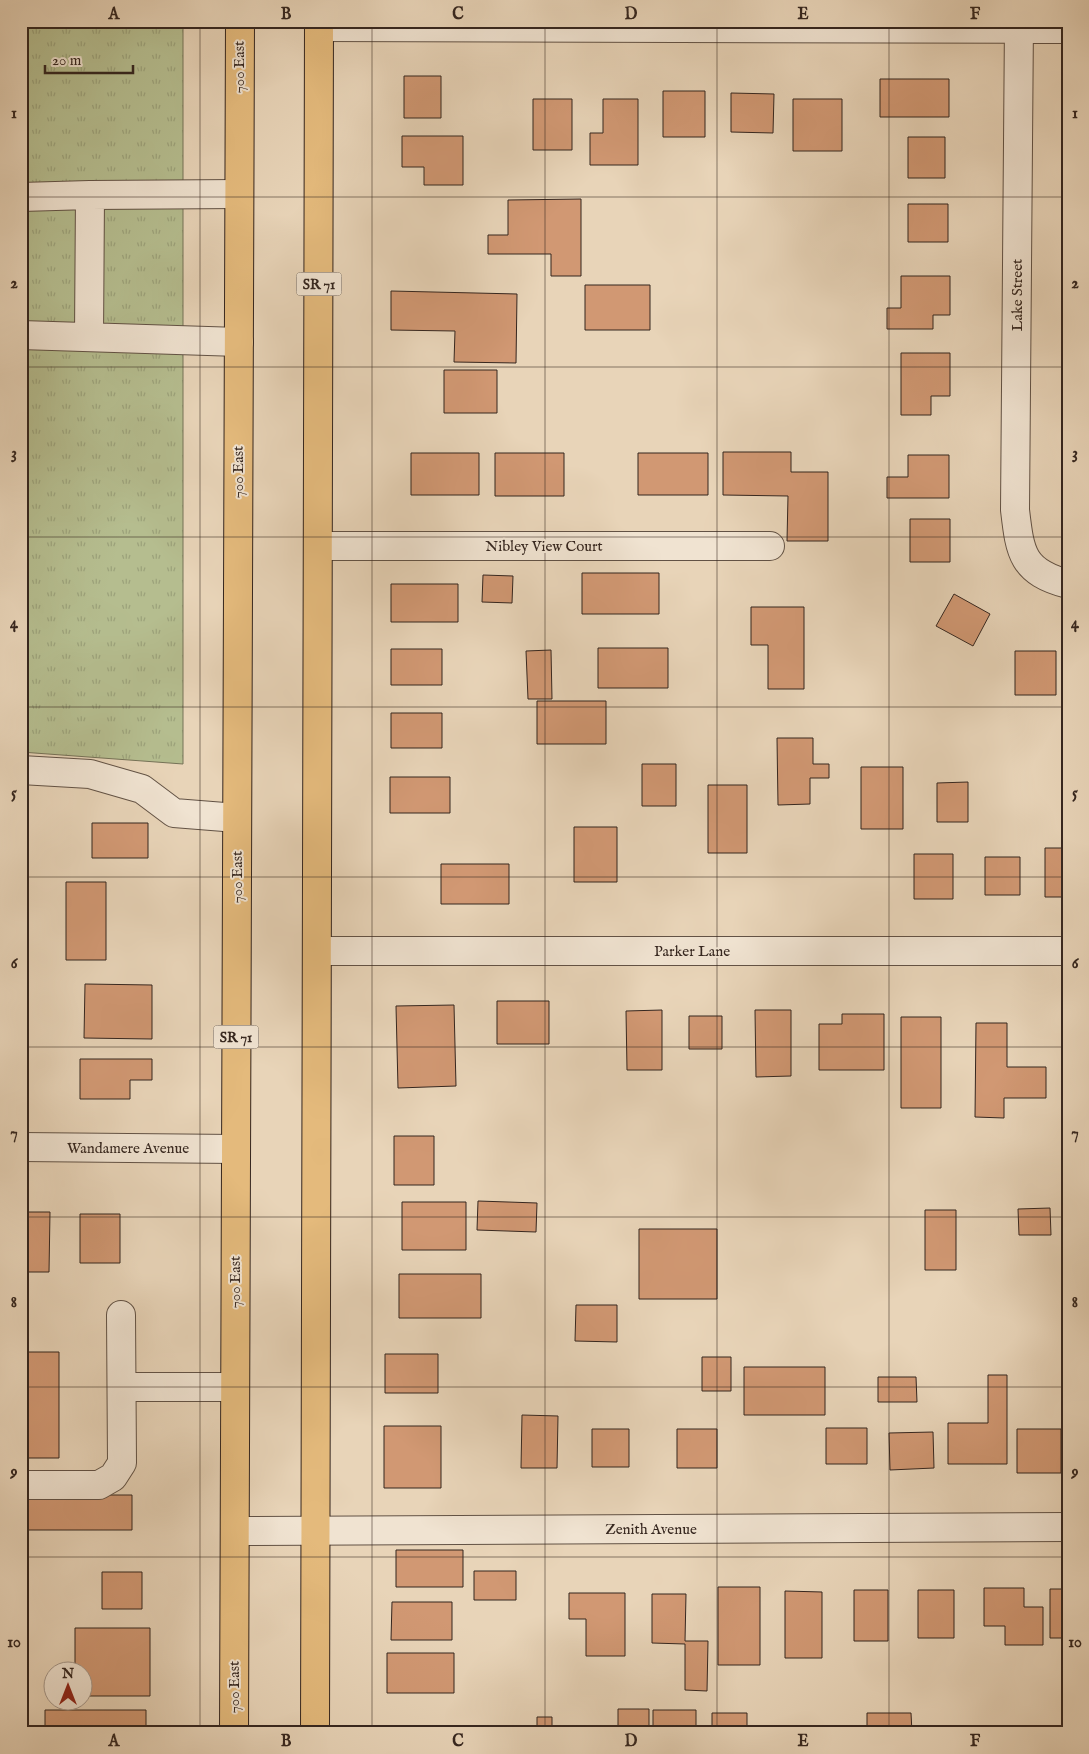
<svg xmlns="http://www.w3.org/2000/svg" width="1089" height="1754" font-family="'IM FELL English',serif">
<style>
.grass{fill:url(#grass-tufts);stroke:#757257}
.building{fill:#d19873;stroke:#35261f}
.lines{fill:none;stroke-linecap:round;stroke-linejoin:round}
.minor-casing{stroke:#625245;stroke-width:30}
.major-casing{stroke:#35261f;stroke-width:30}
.minor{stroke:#f0e3d1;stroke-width:28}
.major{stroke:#e4ba7c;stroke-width:28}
.grid{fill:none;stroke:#35261f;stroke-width:1;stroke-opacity:0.55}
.labels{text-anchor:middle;stroke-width:4;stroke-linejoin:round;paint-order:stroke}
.shield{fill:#f0e3d1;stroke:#6d5f54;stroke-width:1}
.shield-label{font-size:14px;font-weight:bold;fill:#35261f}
.street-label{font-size:15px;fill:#35261f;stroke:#f0e3d1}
.neatline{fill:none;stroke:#35261f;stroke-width:2}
.grid-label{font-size:16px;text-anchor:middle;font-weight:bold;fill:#35261f}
</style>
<defs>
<pattern id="grass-tufts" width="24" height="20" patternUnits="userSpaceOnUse" patternTransform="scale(1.25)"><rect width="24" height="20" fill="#b5bd8f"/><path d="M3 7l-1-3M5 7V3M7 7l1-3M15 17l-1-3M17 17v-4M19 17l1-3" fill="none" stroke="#9ca27b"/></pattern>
</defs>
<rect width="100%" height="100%" fill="#e8d4b8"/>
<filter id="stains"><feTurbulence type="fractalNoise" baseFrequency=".004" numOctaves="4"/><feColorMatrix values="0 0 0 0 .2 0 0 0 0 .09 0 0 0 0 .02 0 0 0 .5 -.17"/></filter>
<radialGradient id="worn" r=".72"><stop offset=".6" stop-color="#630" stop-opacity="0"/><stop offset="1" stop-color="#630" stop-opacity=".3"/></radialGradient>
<path class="grass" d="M21,21H183V764L21,752Z"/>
<path class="building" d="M404,76H441V118H404Z
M880,79H949V117H880Z
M1065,88H1068V131H1065Z
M663,91H705V137H663Z
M731,93L774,94L773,133L731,132Z
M533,99H572V150H533Z
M603,99H638V165H590V133H603Z
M793,99H842V151H793Z
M402,136H463V185H424V167H402Z
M908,137H945V178H908Z
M581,199V276H551V254H488V235H508V200Z
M908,204H948V242H908Z
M901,276H950V315H933V329H887V308H901Z
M585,285H650V330H585Z
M391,291L517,294L516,363L454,362L455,331L391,330Z
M901,353H950V396H931V415H901Z
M444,370H497V413H444Z
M723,452H791V472H828V541H787L788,496L723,495Z
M411,453H479V495H411Z
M495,453H564V496H495Z
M638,453H708V495H638Z
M908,455H949V498H887V477H908Z
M1066,459H1068V515H1066Z
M910,519H950V562H910Z
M582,573H659V614H582Z
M483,575L513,576L512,603L482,602Z
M391,584H458V622H391Z
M954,594L990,614L973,646L936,626Z
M751,607H804V689H768V645H751Z
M598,648H668V688H598Z
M391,649H442V685H391Z
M551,650L552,699H528L526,651Z
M1015,651H1056V695H1015Z
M537,701H606V744H537Z
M391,713H442V748H391Z
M777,738H813V764H829V778H810V804L778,805Z
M642,764H676V806H642Z
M861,767H903V829H861Z
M390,777H450V813H390Z
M968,782V822H937V783Z
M708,785H747V853H708Z
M92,823H148V858H92Z
M574,827H617V882H574Z
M1045,848H1068V897H1045Z
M914,854H953V899H914Z
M985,857H1020V895H985Z
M441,864H509V904H441Z
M66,882H106V960H66Z
M85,984L152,985V1039L84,1038Z
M497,1001H549V1044H497Z
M454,1005L456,1086L398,1088L396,1006Z
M662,1010V1070H627L626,1011Z
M755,1010H791V1076L756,1077Z
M842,1014H884V1070H819V1024H842Z
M689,1016H722V1049H689Z
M901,1017H941V1108H901Z
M976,1023H1007V1067H1046V1098H1004V1118L975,1117Z
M21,1050H23L22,1095H21Z
M80,1059H152V1080H130V1099H80Z
M394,1136H434V1185H394Z
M478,1201L537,1203L536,1232L477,1230Z
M402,1202H466V1250H402Z
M1050,1208L1051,1235H1019L1018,1209Z
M925,1210H956V1270H925Z
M21,1212H50L49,1272H21Z
M80,1214H120V1263H80Z
M639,1229H717V1299H639Z
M399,1274H481V1318H399Z
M576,1305H617V1342L575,1341Z
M21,1352H59V1458H21Z
M385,1354H438V1393H385Z
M702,1357H731V1391H702Z
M744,1367H825V1415H744Z
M988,1375H1007V1464H948V1423H988Z
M878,1377H916L917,1402H878Z
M522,1415L558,1416L557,1468H521Z
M384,1426H441V1488H384Z
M826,1428H867V1464H826Z
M592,1429H629V1467H592Z
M677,1429H717V1468H677Z
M1017,1429H1061V1473H1017Z
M933,1432L934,1468L890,1470L889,1433Z
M21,1495H132V1530H21Z
M396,1550H463V1587H396Z
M474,1571H516V1600H474Z
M102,1572H142V1609H102Z
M718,1587H760V1665H718Z
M984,1588H1024V1607H1043V1645H1005V1626H984Z
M1050,1589H1068V1638H1050Z
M854,1590H888V1641H854Z
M918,1590H954V1638H918Z
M785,1591L822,1592V1658H785Z
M569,1593H625V1656H586V1619H569Z
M652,1594H686L685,1641H708L707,1691L685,1690V1644L652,1643Z
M392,1602H452V1640H391Z
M75,1628H150V1696H82V1672H75Z
M387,1653H454V1693H387Z
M618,1709H649V1733H618Z
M45,1710H146V1733H45Z
M653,1710H696V1730L653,1733Z
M712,1713H747V1733H712Z
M867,1713H911L912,1733H867Z
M537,1717H552V1733H537Z"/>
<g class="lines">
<defs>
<path id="minor" d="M1019,21L1015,510C1020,553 1022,572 1068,584
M319,27L1068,29
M21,197L90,195
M21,335L239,342
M89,337L90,195L239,194
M318,546H770
M21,770L90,774L142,789L174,813L237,818
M317,951H1068
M21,1147L236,1149
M122,1387H235
M21,1485H99L113,1477L122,1463L121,1315
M235,1531L1068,1527"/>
<path id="major" d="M234,1733L240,21
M315,1733L319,21"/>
</defs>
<use href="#minor" class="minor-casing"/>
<use href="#major" class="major-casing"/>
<use href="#minor" class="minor"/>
<use href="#major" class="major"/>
</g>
<path class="grid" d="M200,21V1733M372,21V1733M545,21V1733M717,21V1733M889,21V1733M21,197H1068M21,367H1068M21,537H1068M21,707H1068M21,877H1068M21,1047H1068M21,1217H1068M21,1387H1068M21,1557H1068"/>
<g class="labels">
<g class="shield">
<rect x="296.5" y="272.5" width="45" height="23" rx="4"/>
<rect x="213.5" y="1025.5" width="45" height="23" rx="4"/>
</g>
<g class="shield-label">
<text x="319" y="289">SR 71</text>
<text x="236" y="1042">SR 71</text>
</g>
<g class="street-label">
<text transform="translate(239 67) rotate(-90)" y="5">700 East</text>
<text transform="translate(1017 295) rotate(-90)" y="5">Lake Street</text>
<text transform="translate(238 472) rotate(-90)" y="5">700 East</text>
<text x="544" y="551">Nibley View Court</text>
<text transform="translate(237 877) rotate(-90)" y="5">700 East</text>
<text x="692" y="956">Parker Lane</text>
<text x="128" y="1153">Wandamere Avenue</text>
<text transform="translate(235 1282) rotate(-90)" y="5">700 East</text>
<text x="651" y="1534">Zenith Avenue</text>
<text transform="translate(234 1687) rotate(-90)" y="5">700 East</text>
</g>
</g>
<rect width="1089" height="1754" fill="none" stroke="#e8d4b8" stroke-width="55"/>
<g transform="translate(68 1686)"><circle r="24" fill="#f0e3d1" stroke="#a5978a"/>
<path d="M0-4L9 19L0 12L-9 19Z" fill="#8f2418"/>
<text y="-8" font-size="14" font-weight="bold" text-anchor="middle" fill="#35261f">N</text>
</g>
<path d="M45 65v8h88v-8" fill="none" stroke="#35261f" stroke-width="2.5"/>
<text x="52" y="65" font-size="15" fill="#35261f" stroke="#f0e3d1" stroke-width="4" paint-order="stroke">20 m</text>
<rect x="28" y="28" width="1034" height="1698" class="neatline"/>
<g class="grid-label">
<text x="114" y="19">A</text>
<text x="286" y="19">B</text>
<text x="458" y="19">C</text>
<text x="631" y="19">D</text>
<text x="803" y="19">E</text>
<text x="975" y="19">F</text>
<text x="14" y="118">1</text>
<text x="1075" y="118">1</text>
<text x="14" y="288">2</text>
<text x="1075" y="288">2</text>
<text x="14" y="458">3</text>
<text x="1075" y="458">3</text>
<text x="14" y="628">4</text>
<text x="1075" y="628">4</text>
<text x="14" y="798">5</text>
<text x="1075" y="798">5</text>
<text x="14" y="968">6</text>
<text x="1075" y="968">6</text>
<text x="14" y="1138">7</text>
<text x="1075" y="1138">7</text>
<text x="14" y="1307">8</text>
<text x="1075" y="1307">8</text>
<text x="14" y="1477">9</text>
<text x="1075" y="1477">9</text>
<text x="14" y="1647">10</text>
<text x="1075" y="1647">10</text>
<text x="114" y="1746">A</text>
<text x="286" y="1746">B</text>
<text x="458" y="1746">C</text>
<text x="631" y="1746">D</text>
<text x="803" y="1746">E</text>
<text x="975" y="1746">F</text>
</g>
<rect width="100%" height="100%" filter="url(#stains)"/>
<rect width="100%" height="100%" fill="url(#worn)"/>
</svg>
